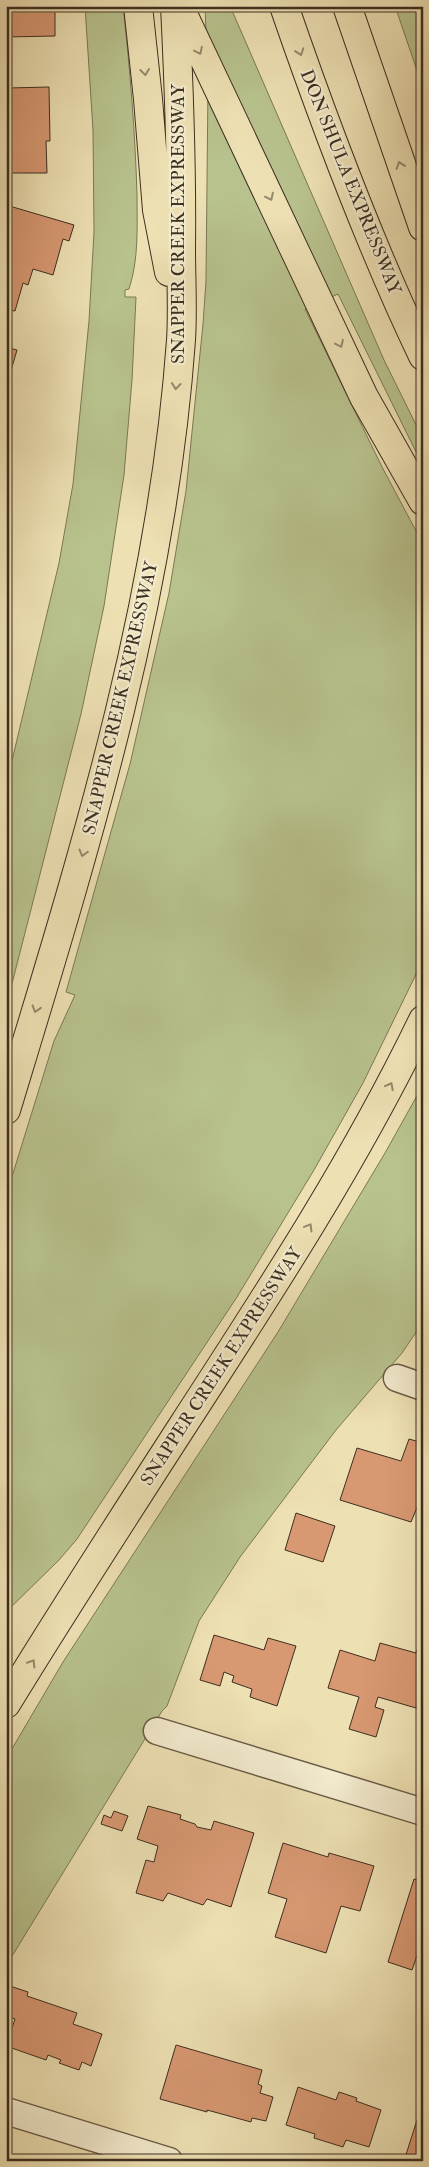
<svg xmlns="http://www.w3.org/2000/svg" width="429" height="2167" font-family="'IM FELL Double Pica',serif">
<style>
.green{fill:#b8c28d;stroke:#7a7856}
.building{fill:#d79872;stroke:#3d2f20}
.lines{fill:none;stroke-linecap:round;stroke-linejoin:round}
.street-casing{stroke:#695b45;stroke-width:29}
.highway-casing{stroke:#3d2f20;stroke-width:30}
.street{stroke:#f3ebce;stroke-width:26}
.highway{stroke:#ede0b3;stroke-width:28}
.oneway{stroke:#95886a}
.labels{text-anchor:middle;stroke-width:4.5;stroke-linejoin:round;paint-order:stroke}
.street-label{font-size:18px;fill:#3d2f20;stroke:#f3ebce}
</style>
<rect width="100%" height="100%" fill="#ede0b3"/>
<filter id="stains"><feTurbulence type="fractalNoise" baseFrequency=".004" numOctaves="4"/><feColorMatrix values="0 0 0 0 .2 0 0 0 0 .09 0 0 0 0 .02 0 0 0 .5 -.17"/></filter>
<radialGradient id="worn" r=".72"><stop offset=".6" stop-color="#630" stop-opacity="0"/><stop offset="1" stop-color="#630" stop-opacity=".3"/></radialGradient>
<path class="green" d="M85,6H123C130,69 135,131 137,194C137,226 139,259 129,289L125,290V297H136L132,380L124,475L104,606L81,714L6,1007V786L59,563L73,484L89,321L94,232L93,130Z
M205,6H230L384,360L423,439V466L338,294L305,309L382,467L423,544V960L363,1083L314,1170L237,1297L77,1539L59,1560L6,1612V1196L54,1041L75,995L66,992L130,764L169,593L186,491L203,324L206,281L208,85Z
M395,6H423V88Z
M423,1085V1322L402,1353L336,1430L240,1557L199,1621L167,1706L162,1711L6,1966V1759L63,1662L278,1332L385,1153Z"/>
<path class="building" d="M6,6H55V36L6,37Z
M49,87L50,141H46L47,173H8L6,103H8V88Z
M6,205L74,225L69,241L63,239L53,275L33,269L28,285L23,283L15,311L6,309Z
M6,347L17,350L10,374L6,373Z
M409,1439L423,1443V1493L411,1522L340,1500L357,1448L401,1461Z
M296,1513L335,1526L323,1562L285,1550Z
M423,1630V1710L378,1697L375,1707L384,1710L376,1737L349,1729L359,1697L328,1688L340,1650L375,1661L380,1643L416,1653Z
M214,1635L264,1650L268,1638L296,1646L277,1706L250,1697L252,1689L232,1682L234,1676L224,1672L220,1686L200,1680Z
M148,1806L181,1815L180,1819L195,1824L197,1827L211,1830L214,1821L254,1833L231,1907L207,1899L203,1905L168,1893L163,1901L136,1893L146,1860L154,1862L158,1846L137,1839Z
M114,1811L128,1816L122,1831L101,1824L104,1815L111,1818Z
M283,1843L328,1857L329,1853L374,1866L360,1911L341,1906L326,1953L275,1937L287,1899L268,1893Z
M414,1879L423,1882V1951L419,1950L412,1970L388,1962Z
M7,1985L28,1992L27,1996L77,2013L73,2024L102,2034L91,2066L82,2062L79,2070L59,2063L61,2060L48,2055L46,2060L6,2046L15,2019L6,2016Z
M176,2045L262,2070L258,2084L262,2086L260,2093L273,2097L266,2121L252,2118L251,2122L207,2110V2112L160,2099Z
M298,2087L336,2100L339,2092L357,2098L356,2101L381,2110L369,2147L346,2140L343,2147L314,2138L315,2134L286,2125Z
M423,2101V2161H404Z"/>
<g class="lines">
<defs>
<path id="street" d="M397,1378L423,1387
M157,1731L423,1812
M6,2111L169,2161"/>
<path id="highway" d="M138,6L148,99L157,210L169,272
M284,6C325,125 369,243 423,356
M347,6L423,227
M181,10L364,397L423,501
M6,1110C83,856 162,606 181,340C183,310 181,279 181,249C182,168 179,87 175,6
M6,1704C64,1609 125,1515 185,1422C270,1291 355,1161 423,1020"/>
</defs>
<use href="#street" class="street-casing"/>
<use href="#highway" class="highway-casing"/>
<use href="#street" class="street"/>
<use href="#highway" class="highway"/>
</g>
<defs><path id="oneway-chevron" d="M-2-3.5L2.5 0L-2 3.5" fill="none" stroke-width="1.6" stroke-linecap="round" stroke-linejoin="round" transform="scale(1.25)"/></defs>
<g class="oneway">
<use href="#oneway-chevron" transform="translate(199 51) rotate(65)"/>
<use href="#oneway-chevron" transform="translate(300 52) rotate(71)"/>
<use href="#oneway-chevron" transform="translate(145 72) rotate(83)"/>
<use href="#oneway-chevron" transform="translate(400 165) rotate(-109)"/>
<use href="#oneway-chevron" transform="translate(270 197) rotate(64)"/>
<use href="#oneway-chevron" transform="translate(340 344) rotate(65)"/>
<use href="#oneway-chevron" transform="translate(176 386) rotate(96)"/>
<use href="#oneway-chevron" transform="translate(83 853) rotate(105)"/>
<use href="#oneway-chevron" transform="translate(36 1009) rotate(107)"/>
<use href="#oneway-chevron" transform="translate(390 1086) rotate(-62)"/>
<use href="#oneway-chevron" transform="translate(309 1227) rotate(-59)"/>
<use href="#oneway-chevron" transform="translate(32 1663) rotate(-58)"/>
</g>
<g class="labels">
<g class="street-label">
<text transform="translate(351 182) rotate(68)" y="6">DON SHULA EXPRESSWAY</text>
<text transform="translate(178 224) rotate(-90)" y="6">SNAPPER CREEK EXPRESSWAY</text>
<text transform="translate(120 698) rotate(-77)" y="6">SNAPPER CREEK EXPRESSWAY</text>
<text transform="translate(221 1366) rotate(-57)" y="6">SNAPPER CREEK EXPRESSWAY</text>
</g>
</g>
<rect width="429" height="2167" fill="none" stroke="#ede0b3" stroke-width="25"/>
<rect x="8" y="8" width="414" height="2152" fill="none" stroke="#3d2f20" stroke-width="2.5"/>
<rect x="12" y="12" width="404" height="2142" fill="none" stroke="#3d2f20"/>
<rect width="100%" height="100%" filter="url(#stains)"/>
<rect width="100%" height="100%" fill="url(#worn)"/>
</svg>
